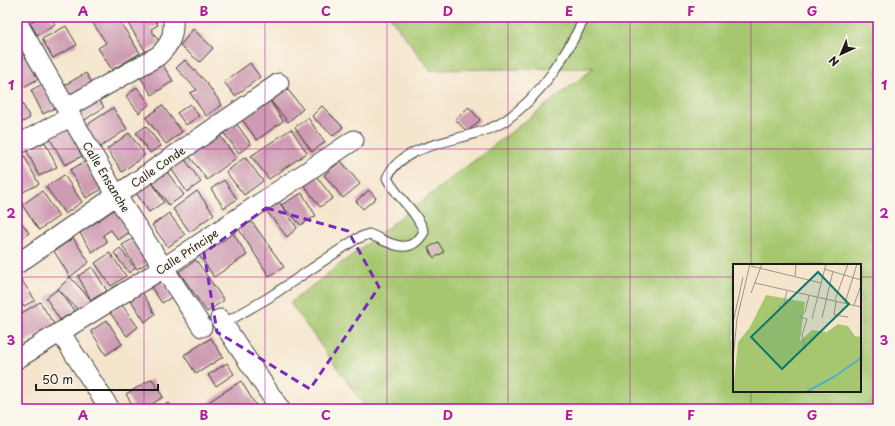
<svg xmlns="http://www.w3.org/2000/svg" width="895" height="426" font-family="'Playpen Sans',sans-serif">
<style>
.green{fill:#a6c770;stroke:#617246;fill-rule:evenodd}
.building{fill:#cd9bb2}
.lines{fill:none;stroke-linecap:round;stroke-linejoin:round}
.lane-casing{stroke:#3d3a37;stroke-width:11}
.street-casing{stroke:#3d3a37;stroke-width:21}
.lane{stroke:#fff;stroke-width:9}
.street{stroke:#fff;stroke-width:19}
.marked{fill:none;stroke:#7b2cbf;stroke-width:3;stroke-dasharray:8 5;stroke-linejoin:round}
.grid{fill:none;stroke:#b5179e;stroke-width:1;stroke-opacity:0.55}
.labels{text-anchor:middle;stroke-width:3;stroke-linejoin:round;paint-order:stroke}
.street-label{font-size:11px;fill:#1c1c1c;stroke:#fbf7ec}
.inset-river{fill:none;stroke:#4fb0ce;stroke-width:2}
.inset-road{fill:none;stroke:#9e9586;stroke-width:1}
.view{fill:#0f766e;fill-opacity:0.15;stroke:#0f766e;stroke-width:2}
.inset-edge{fill:none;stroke:#1c1c1c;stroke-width:2}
.neatline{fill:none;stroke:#b5179e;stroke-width:1.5}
.grid-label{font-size:13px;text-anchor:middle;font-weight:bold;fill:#b5179e}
</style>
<rect width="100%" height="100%" fill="#fbf7ec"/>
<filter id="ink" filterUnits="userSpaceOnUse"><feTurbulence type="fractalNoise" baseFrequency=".025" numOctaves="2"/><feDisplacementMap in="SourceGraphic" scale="8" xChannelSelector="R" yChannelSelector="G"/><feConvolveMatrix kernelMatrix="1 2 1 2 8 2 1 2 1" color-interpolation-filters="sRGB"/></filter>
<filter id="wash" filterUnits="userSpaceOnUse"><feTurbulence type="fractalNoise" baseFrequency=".012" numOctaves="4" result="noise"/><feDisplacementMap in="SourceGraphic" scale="16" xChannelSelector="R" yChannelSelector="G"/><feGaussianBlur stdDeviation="0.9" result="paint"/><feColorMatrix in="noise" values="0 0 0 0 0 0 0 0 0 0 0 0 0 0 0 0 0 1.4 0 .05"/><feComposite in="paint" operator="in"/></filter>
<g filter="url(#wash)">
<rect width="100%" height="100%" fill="#f5e5cd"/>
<path class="green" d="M390,17H878V409H367L290,303L594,68L430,70ZM734,265H860V391H734Z"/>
<g id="blocks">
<path class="building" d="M39,17H51L55,24L37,35L30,23Z
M89,17H117L140,53L112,70L98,48L106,43Z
M142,17H153L158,25L151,29L160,43L146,52L129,25Z
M66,26L77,45L53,58L42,39Z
M193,29L213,48L200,62L180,46Z
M23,47L40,78L20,89L17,83V50Z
M159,59L173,81L152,95L138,74Z
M185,60L206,82L222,105L206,116L190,93L197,90L176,68Z
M250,63L260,77L235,96L224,82Z
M86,73L94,87L68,100L61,87Z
M45,83L57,107L43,114L31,90Z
M285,86L303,109L288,122L269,99L283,121L257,140L241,118Z
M137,87L150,104L139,113L126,96Z
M97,97L104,107L82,122L75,111Z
M21,101L30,118L17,125V103Z
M190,104L199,116L186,125L177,113Z
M162,105L182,132L166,144L146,118Z
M322,106L343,127L333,136L312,116Z
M469,107L480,120L467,132L455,119Z
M113,108L127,129L96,150L82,128Z
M308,118L325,142L312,152L295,127Z
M236,123L251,144L239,153L223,132Z
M70,125L86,154L65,165L49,137Z
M146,126L161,146L150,153L136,133Z
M291,129L307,153L269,179L251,156Z
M129,133L145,155L122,172L107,149Z
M218,133L236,158L207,180L188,154Z
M45,142L57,167L39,176L27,151Z
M22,152L39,184L23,192L17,182V155Z
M245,157L263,181L244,195L226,172Z
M184,158L201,182L187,192L170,167Z
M89,159L106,187L86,198L70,170Z
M341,161L360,184L343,198L324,175Z
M165,169L184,195L169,205L152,182L164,202L149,212L134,190Z
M64,175L82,202L65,214L46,187Z
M316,176L333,198L320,207L304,185Z
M224,180L237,199L224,208L211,189Z
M369,190L376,198L363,209L356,201Z
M42,191L59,216L39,230L22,205Z
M197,191L214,214L190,232L173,209Z
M302,193L316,216L301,225L281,205Z
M277,199L297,228L287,237L265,209Z
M115,209L130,232L118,240L111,230L103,235L107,242L92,252L80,233Z
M169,213L185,235L168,247L152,225Z
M17,216L29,233L17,241Z
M252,222L284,267L269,276L238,228Z
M233,233L247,255L214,277L199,255Z
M138,236L152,260L137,269L122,245Z
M73,238L89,262L70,277L54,251Z
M438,242L444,252L434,258L428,248Z
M120,248L135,268L129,273L114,253Z
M110,253L126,276L111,286L95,263Z
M196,260L224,300L207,312L179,272Z
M92,267L107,291L91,300L79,311L58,289L70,277L91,300L78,276Z
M17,273L35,300L24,306L17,296Z
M161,280L172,297L162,303L151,287Z
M58,289L75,311L60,320L46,298Z
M142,292L155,314L145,322L130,299Z
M40,302L54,324L17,348V316Z
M122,305L138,327L127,336L110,313Z
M107,320L122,344L106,355L91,331Z
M211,338L223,357L196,374L184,355Z
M227,363L234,374L216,386L208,375Z
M152,379L163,397L144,409H135L126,394Z
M241,381L258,409H210L207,403Z
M168,403L172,409H159Z"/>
</g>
</g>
<g filter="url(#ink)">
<use href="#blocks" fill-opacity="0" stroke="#3d3a37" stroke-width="1"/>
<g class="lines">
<defs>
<path id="lane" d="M223,324L268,298L356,239L369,234C389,242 409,258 424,232C417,211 397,198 387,178C404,138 474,143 506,120C542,95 566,55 585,17"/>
<path id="street" d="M17,22L116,195L202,327
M66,108L158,56C171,44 174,35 173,17
M17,145L70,117
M17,264L279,83
M220,319L280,409
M60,332L110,409
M17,359L165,267L354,140"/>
</defs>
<use href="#lane" class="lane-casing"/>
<use href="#street" class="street-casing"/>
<use href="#lane" class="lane"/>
<use href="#street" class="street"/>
</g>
</g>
<path class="marked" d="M266,208L348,231L379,287L310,389L217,332L204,253Z"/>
<path class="grid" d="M144,17V409M265,17V409M387,17V409M508,17V409M630,17V409M751,17V265M17,149H878M17,277H734M860,277H878M751,391V409"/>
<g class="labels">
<g class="street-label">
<text transform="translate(158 167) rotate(-35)" y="4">Calle Conde</text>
<text transform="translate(106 177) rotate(59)" y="4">Calle Ensanche</text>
<text transform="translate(187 252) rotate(-34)" y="4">Calle Príncipe</text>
</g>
</g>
<g transform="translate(733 264)">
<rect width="128" height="128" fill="#f5e5cd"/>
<path d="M33,31L72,38L67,77L79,66L94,68L105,60L115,62L122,72L128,73V128H0L5,78L17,63Z" fill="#a6c770"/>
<path class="inset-river" d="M73,128L101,113L128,94"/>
<path class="inset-road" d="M18,2L88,19M91,5L128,16M62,13L63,0M22,19L128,43M18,29L29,0M102,36L115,0M103,37L101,51L115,53M112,39L124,0M121,41L128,21M45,42L50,43L54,27M89,54L100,7M79,55L93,0M0,59L10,13M73,86L69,71L74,55L67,53L72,48L76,32M0,96L4,55L17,0"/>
<path class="view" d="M85,8L116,40L49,105L18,73Z"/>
<rect width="128" height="128" class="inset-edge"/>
</g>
<rect width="895" height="426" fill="none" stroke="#fbf7ec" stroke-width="44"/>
<g transform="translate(841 54) rotate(224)" stroke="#fbf7ec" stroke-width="3" paint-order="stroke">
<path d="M0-3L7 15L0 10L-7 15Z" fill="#1c1c1c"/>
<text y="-6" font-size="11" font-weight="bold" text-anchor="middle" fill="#1c1c1c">N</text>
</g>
<path d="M36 384v6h122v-6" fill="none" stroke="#1c1c1c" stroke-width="2"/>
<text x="42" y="384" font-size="12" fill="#1c1c1c" stroke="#fbf7ec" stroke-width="3" paint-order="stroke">50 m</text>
<rect x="22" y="22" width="851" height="382" class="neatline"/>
<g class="grid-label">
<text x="83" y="16">A</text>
<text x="204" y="16">B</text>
<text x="326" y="16">C</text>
<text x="448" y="16">D</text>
<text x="569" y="16">E</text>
<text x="691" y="16">F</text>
<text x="812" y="16">G</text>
<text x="11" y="90">1</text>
<text x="884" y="90">1</text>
<text x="11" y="218">2</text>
<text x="884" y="218">2</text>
<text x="11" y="345">3</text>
<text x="884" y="345">3</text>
<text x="83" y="420">A</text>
<text x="204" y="420">B</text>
<text x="326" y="420">C</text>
<text x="448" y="420">D</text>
<text x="569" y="420">E</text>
<text x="691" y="420">F</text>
<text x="812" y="420">G</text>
</g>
</svg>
